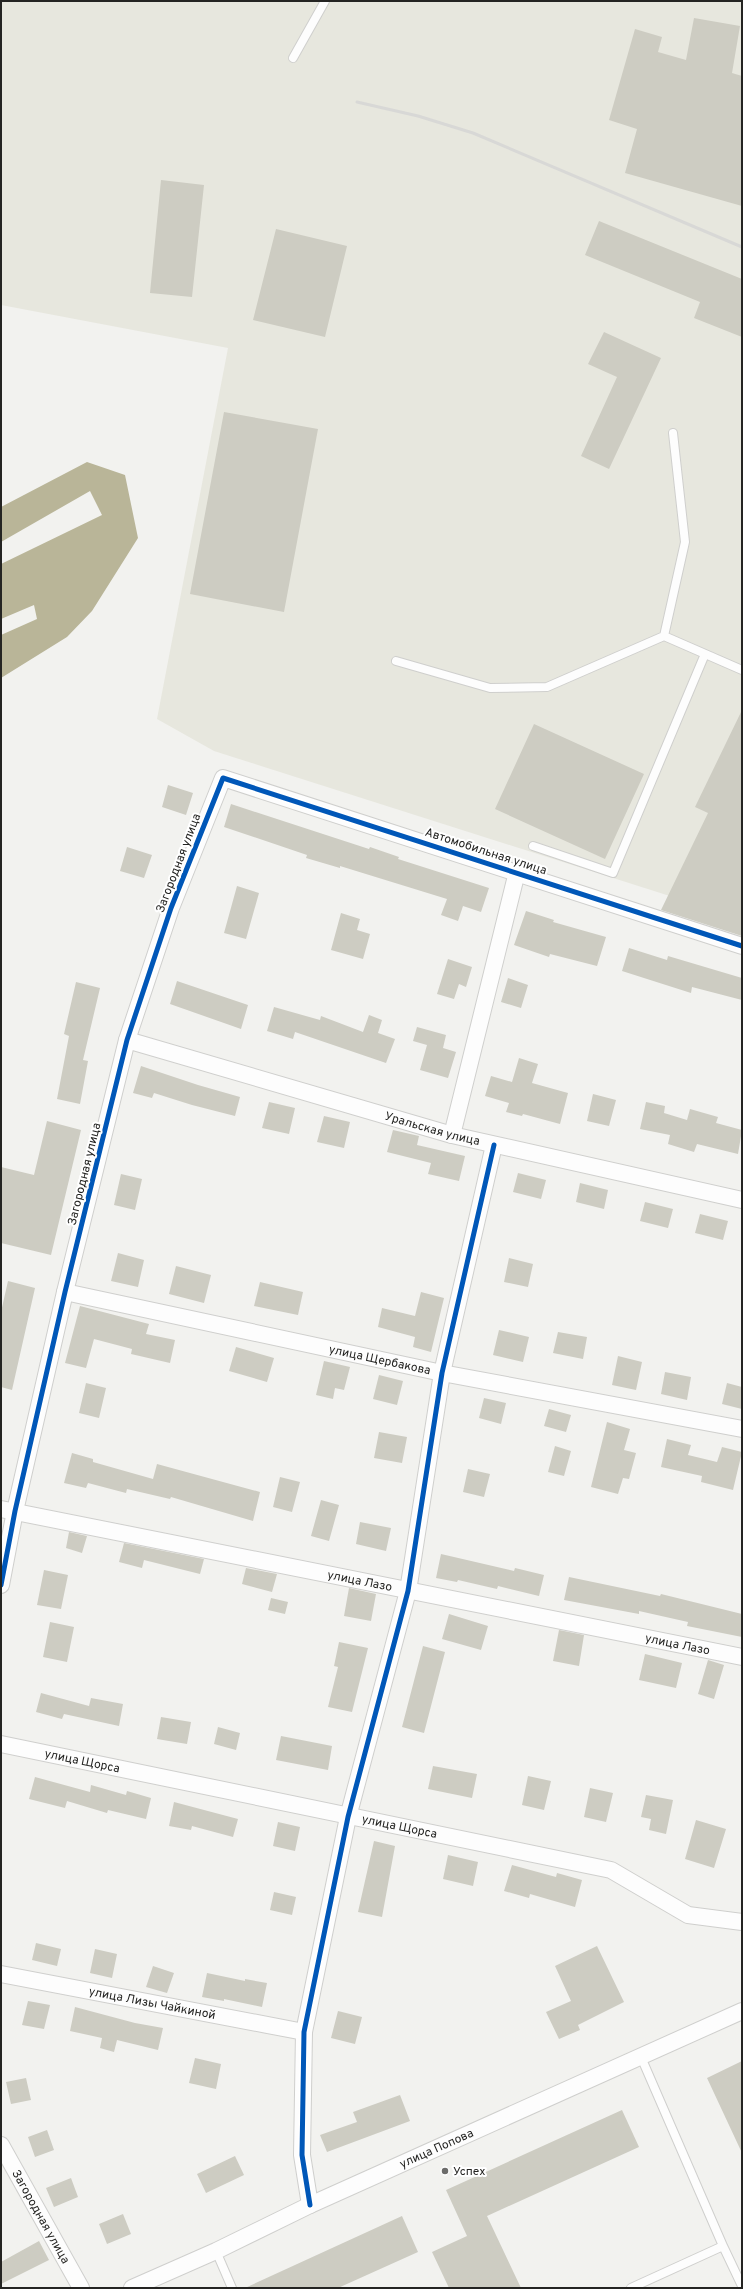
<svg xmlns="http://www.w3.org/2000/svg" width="743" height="2289" font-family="Overpass,sans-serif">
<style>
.built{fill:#e7e7de}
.water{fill:#b9b598}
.building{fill:#cdccc2}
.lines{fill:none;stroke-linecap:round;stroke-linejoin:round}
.lane-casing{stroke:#cfcfcd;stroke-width:10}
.street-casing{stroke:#cfcfcd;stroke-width:18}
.lane{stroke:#fdfdfd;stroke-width:8}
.street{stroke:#fdfdfd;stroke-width:16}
.rail{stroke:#d8d8d6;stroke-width:3}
.cycleway-casing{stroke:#fff;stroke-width:8}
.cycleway{stroke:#0057b8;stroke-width:5}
.poi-dot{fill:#6c6c6a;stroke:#fff;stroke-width:1.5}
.labels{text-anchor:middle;stroke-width:4;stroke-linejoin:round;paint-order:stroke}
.street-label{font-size:12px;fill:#242422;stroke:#fff}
.poi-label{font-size:12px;fill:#242422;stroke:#fff;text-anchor:start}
</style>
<rect width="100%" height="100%" fill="#f2f2ef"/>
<path class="built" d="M1,1H742V919L214,751L157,719L228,348L1,305Z"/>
<path class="water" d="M87,462L125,475L138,538L92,611L67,637L1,678V635L37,619L34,605L1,619V564L102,515L90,491L1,542V507Z"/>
<path class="building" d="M694,18L740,26L732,73L742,76V206L625,173L637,129L609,120L635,29L662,37L658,52L686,60Z
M161,180L204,185L192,297L150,293Z
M599,221L742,279V337L694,318L700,302L585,255Z
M276,229L347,246L325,337L253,320Z
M604,332L661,358L609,469L581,456L617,377L588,364Z
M224,412L318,429L284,612L190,594Z
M742,710V936L661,910L708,813L695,807Z
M534,724L644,774L605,859L495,809Z
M168,785L193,793L186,815L162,807Z
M231,804L369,849L370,847L399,857L398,859L489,888L481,912L463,906L458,921L441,915L447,899L340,866V868L306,858L307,855L224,827Z
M127,847L152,855L144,878L120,871Z
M237,886L259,893L246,939L224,933Z
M526,911L554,920L553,922L606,937L597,966L550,954L549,957L514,945Z
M341,913L360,919L357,930L370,934L363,959L331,950Z
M629,948L667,960L668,956L742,978V1000L692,987L691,993L622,971Z
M448,959L472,967L466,987L459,984L454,999L437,994Z
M508,978L528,985L521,1008L501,1002Z
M177,981L248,1005L241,1029L170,1004Z
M76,982L100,988L83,1060L88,1061L80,1104L57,1099L69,1036L64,1034Z
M274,1007L320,1020L321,1016L363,1032L369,1015L382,1020L378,1033L395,1039L386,1063L295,1032L293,1039L267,1031Z
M417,1027L446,1035L443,1048L456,1052L448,1078L420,1070L427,1045L413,1041Z
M519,1058L538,1064L532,1083L568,1093L560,1124L523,1114L522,1116L506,1112L509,1103L485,1096L491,1076L512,1082Z
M141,1066L198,1085L240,1097L235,1116L192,1105L154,1093L152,1098L133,1093Z
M593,1094L616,1100L609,1126L587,1121Z
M269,1102L295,1108L289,1134L262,1128Z
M646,1102L665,1106L664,1113L687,1120L690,1109L718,1117L716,1123L742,1130L738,1154L697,1144L694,1152L668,1144L670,1135L640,1129Z
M324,1116L350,1122L344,1148L317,1142Z
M47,1121L81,1130L51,1255L1,1243V1167L34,1175Z
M393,1130L419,1136L417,1145L465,1156L459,1181L428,1174L431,1163L387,1152Z
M518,1173L546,1180L541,1199L513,1192Z
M121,1174L142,1179L135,1210L114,1205Z
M580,1183L608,1190L604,1209L576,1202Z
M645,1202L673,1209L668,1228L640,1221Z
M700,1214L728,1221L723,1240L695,1233Z
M118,1253L144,1260L138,1287L111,1281Z
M509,1258L533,1264L528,1287L504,1282Z
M176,1266L211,1275L204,1303L169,1294Z
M8,1281L35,1288L12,1390L1,1387V1312Z
M260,1282L303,1292L298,1315L254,1306Z
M421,1292L444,1298L431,1352L413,1347L415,1337L378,1327L382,1308L415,1316Z
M80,1306L149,1324L146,1334L175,1340L170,1363L131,1354L132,1349L94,1339L86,1368L65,1363Z
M499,1330L529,1337L523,1362L493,1355Z
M558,1332L587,1337L583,1359L553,1353Z
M236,1347L274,1358L267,1382L229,1371Z
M618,1356L642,1362L636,1390L612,1385Z
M324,1361L350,1367L344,1390L335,1388L333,1399L316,1395Z
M665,1372L691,1377L687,1400L661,1394Z
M379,1375L403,1381L397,1405L373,1399Z
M86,1383L106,1388L99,1418L79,1413Z
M727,1383L742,1387V1409L722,1404Z
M484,1398L506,1403L501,1424L479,1418Z
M549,1409L571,1415L566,1432L544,1426Z
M607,1422L630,1429L624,1450L636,1453L629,1479L623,1478L618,1494L591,1487Z
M379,1432L407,1437L402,1463L374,1458Z
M667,1439L691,1445L688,1455L717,1462L722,1447L742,1452L733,1490L701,1482L702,1476L661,1467Z
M555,1446L571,1451L564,1476L548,1472Z
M72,1453L93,1459V1462L153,1479L157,1464L260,1492L253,1521L171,1497L170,1499L127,1489L126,1493L88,1483L86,1488L64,1483Z
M468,1469L490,1474L484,1497L463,1492Z
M280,1477L300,1482L292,1512L273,1507Z
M321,1500L339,1505L329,1541L311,1536Z
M360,1522L391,1528L386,1551L356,1544Z
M69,1532L87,1536L82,1553L66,1548Z
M124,1543L204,1559L200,1574L144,1560L142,1568L119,1562Z
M441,1554L514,1571L515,1568L544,1575L539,1596L498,1586L497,1589L458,1580L457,1582L436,1578Z
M246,1568L277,1574L272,1592L242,1584Z
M44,1570L68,1575L61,1609L37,1605Z
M569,1577L660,1596L661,1594L742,1614V1637L687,1626L688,1622L639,1611V1614L564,1600Z
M349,1588L376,1594L371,1621L344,1616Z
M271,1598L288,1602L285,1614L268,1610Z
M449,1614L488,1626L481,1650L442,1639Z
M50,1622L74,1627L67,1662L43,1657Z
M559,1630L584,1635L579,1666L553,1661Z
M339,1642L368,1648L352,1712L328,1707L338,1667L334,1666Z
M423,1646L445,1652L424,1733L402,1727Z
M645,1654L682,1663L676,1688L639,1680Z
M708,1660L724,1665L714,1699L698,1694Z
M41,1693L89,1706L91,1698L123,1704L119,1726L64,1714L62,1719L36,1712Z
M161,1717L191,1722L187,1744L157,1739Z
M218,1727L240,1733L236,1750L214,1744Z
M281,1736L332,1746L328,1770L276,1760Z
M433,1766L477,1774L472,1798L428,1789Z
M528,1776L551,1781L544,1810L522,1805Z
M35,1777L90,1792L91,1785L126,1795L127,1791L151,1798L146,1819L108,1810L107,1813L67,1801L65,1808L29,1799Z
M590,1788L613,1793L606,1822L584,1817Z
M646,1795L673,1800L666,1834L649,1830L651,1819L641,1817Z
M174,1802L238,1819L233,1837L192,1826L191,1830L169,1826Z
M696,1820L726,1829L714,1868L685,1859Z
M278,1822L300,1827L295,1851L273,1846Z
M374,1841L395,1846L382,1917L358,1912Z
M448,1855L478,1862L473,1886L443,1879Z
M512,1865L556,1877L557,1873L582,1880L575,1907L530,1894L529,1898L504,1891Z
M274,1892L296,1897L292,1915L270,1910Z
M36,1943L61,1949L57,1966L32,1960Z
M597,1946L624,2002L578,2025L580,2030L559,2039L546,2012L571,2001L555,1966Z
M95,1949L117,1954L112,1978L90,1973Z
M153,1966L174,1973L167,1993L146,1987Z
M207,1973L245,1981V1979L267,1983L262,2007L224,1999V2001L202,1997Z
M28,2001L50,2005L44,2029L22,2025Z
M75,2007L135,2023L163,2028L158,2050L117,2040L114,2052L100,2048L102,2038L70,2031Z
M338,2011L362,2017L355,2044L331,2038Z
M195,2058L221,2064L216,2089L189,2083Z
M742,2061V2153L707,2078Z
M26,2078L31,2100L11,2104L6,2082Z
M400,2095L410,2121L327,2152L320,2135L357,2122L353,2112Z
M622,2110L639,2147L487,2216L521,2288H449L432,2252L467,2236L446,2190Z
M47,2130L54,2150L35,2157L28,2137Z
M235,2156L244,2175L206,2193L197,2174Z
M71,2178L78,2197L54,2207L46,2188Z
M123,2214L131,2234L107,2244L99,2224Z
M402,2216L418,2252L338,2288H245Z
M39,2241L49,2260L1,2284V2262Z"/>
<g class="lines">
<defs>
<path id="lane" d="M293,58L325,1
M664,636L685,542L673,433
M396,661L490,688L547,687L664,636L742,670
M533,846L613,873L705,654
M723,2246L742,2286
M216,2251L232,2288
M631,2288L723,2246L641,2057"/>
<g id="street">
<path id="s1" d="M127,1040L452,1135L742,1200"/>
<path d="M452,1135L517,872"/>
<path id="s2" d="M65,1292L442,1373L742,1429"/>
<path id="s3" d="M1,1509L742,1657"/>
<path d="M1,1585L15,1511L65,1292L127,1040L171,908L223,778L742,946"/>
<path id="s4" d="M1,1744L611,1870L688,1915L742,1922"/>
<path id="s5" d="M1,1974L304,2032"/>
<path id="s6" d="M1,2145L81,2288"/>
<path d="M310,2205L302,2155L304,2032L348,1817L408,1591L442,1373L494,1145"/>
<path id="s7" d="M132,2288L216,2251L310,2205L742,2011"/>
</g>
</defs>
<use href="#lane" class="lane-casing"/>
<use href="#street" class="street-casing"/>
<use href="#lane" class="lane"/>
<use href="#street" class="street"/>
<path class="rail" d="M357,102L418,116L473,133L742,247"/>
<defs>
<path id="cycleway" d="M1,1585L15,1511L65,1292L127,1040L171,908L223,778L742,946
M310,2205L302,2155L304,2032L348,1817L408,1591L442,1373L494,1145"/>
</defs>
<use href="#cycleway" class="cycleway-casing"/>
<use href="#cycleway" class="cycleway"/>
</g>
<circle class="poi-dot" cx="445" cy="2171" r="4"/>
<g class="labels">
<g class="street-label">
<text transform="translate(486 851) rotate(18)" y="4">Автомобильная улица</text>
<text transform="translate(178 863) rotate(-69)" y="4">Загородная улица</text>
<text dy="4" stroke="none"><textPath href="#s1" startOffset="318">Уральская улица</textPath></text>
<text transform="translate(84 1174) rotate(-76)" y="4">Загородная улица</text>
<text dy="4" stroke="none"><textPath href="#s2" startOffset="322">улица Щербакова</textPath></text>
<text dy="4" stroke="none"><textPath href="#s3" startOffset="366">улица Лазо</textPath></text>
<text dy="4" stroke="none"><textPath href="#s3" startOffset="690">улица Лазо</textPath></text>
<text dy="4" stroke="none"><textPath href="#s4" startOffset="83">улица Щорса</textPath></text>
<text dy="4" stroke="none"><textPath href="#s4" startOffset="407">улица Щорса</textPath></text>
<text dy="4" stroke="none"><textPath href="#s5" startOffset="154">улица Лизы Чайкиной</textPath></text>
<text dy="4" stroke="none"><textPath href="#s7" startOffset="335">улица Попова</textPath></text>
<text dy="4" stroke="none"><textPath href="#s6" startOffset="82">Загородная улица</textPath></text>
</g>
<g class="poi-label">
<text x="453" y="2175">Успех</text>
</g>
</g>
<rect width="743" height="2289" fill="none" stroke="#242422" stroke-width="4"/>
</svg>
